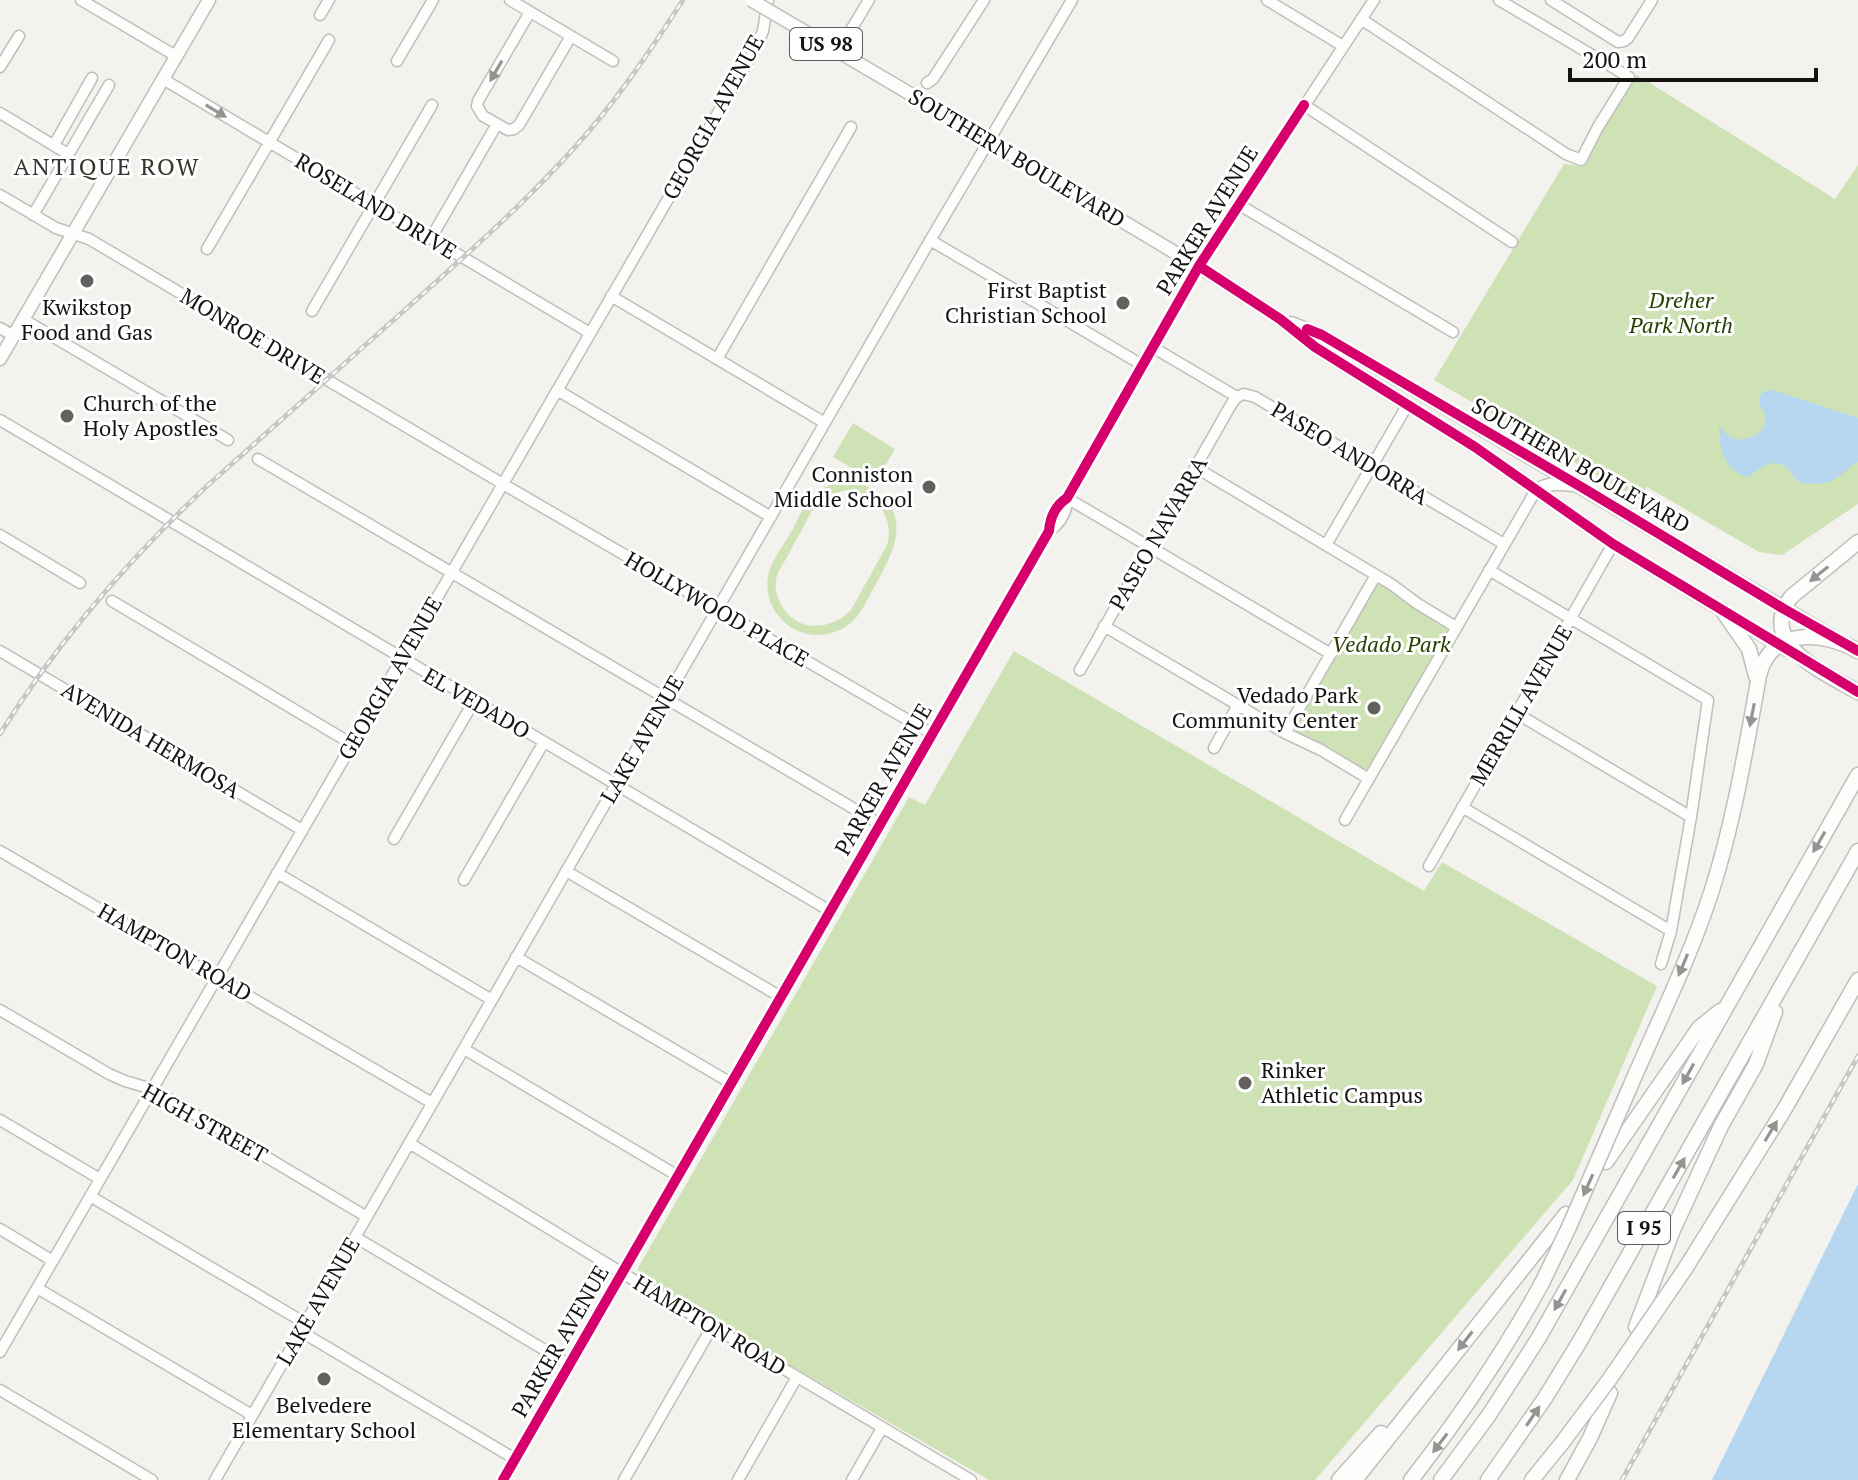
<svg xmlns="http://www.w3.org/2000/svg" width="1858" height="1480" font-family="'PT Serif',serif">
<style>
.green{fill:#cee2b5;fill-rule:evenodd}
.water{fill:#b7d7f0}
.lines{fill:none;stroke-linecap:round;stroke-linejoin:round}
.minor-casing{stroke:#bfbebb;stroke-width:13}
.major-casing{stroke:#bfbebb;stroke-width:15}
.highway-casing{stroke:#bfbebb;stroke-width:17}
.minor{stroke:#fdfdfc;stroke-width:10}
.major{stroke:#fdfdfc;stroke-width:12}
.highway{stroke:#fdfdfc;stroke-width:14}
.rail-casing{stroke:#c7c7c5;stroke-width:5}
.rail{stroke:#fff;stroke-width:2;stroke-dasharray:6;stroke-linecap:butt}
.major-bridge-casing{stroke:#bfbebb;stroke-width:15;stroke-linecap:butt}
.highway-bridge-casing{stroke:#bfbebb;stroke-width:17;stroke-linecap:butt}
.major-bridge{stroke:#fdfdfc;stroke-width:12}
.highway-bridge{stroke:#fdfdfc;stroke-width:14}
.cycleway-casing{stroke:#fff;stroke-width:15}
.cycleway{stroke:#d6006c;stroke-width:10}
.oneway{fill:#949492}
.poi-dot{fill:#62615e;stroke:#fff;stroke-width:3}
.labels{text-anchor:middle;stroke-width:6;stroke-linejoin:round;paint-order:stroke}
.shield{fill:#fff;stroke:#5a5a58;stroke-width:2}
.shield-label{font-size:20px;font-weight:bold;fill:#141310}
.street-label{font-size:22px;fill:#141310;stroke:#fff}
.poi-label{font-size:22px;fill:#141310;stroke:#fff;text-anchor:end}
.park-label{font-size:22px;font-style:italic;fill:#283f00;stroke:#fff}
.neighbourhood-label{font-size:24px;letter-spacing:2px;fill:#38352f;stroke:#fff}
</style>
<rect width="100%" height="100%" fill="#f3f2ee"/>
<path class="green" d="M1637,75L1835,199L1858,165V504L1782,555L1759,552L1647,487L1639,500L1434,380L1564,164L1579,166Z
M853,423L895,449L875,482L833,457Z
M851,481C862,483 869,487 878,494C911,518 893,553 877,582C871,592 866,604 859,614C845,634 816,641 794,629C772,617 761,590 771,566C777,553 786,541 793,529C800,515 807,497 821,489C830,484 841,483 851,481ZM846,490C875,493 895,516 887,545L851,610C829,633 792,632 779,600C776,594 774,583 777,576C778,570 783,564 786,559C795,542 804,526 813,509C822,498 832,494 846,490Z
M1381,583L1447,628L1448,632L1368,768L1365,770L1322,743L1297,736L1294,731L1376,585Z
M1014,651L1424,891L1442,862L1657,986L1573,1180L1315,1480H989L639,1278L638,1268L909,797L925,805Z"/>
<path class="water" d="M1773,390L1858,418V462C1849,467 1843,474 1835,479C1824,485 1811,484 1800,483C1796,480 1794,476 1791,472C1777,454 1761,467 1748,477C1723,471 1719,446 1719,424C1723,431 1726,435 1733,438C1748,443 1769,432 1765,415C1764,411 1760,407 1759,403C1758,397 1761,395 1764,391Z
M1858,1184V1480H1712Z"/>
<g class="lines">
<defs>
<path id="minor" d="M81,0L176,56
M510,0L613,61
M1267,0L1343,46
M1551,0L1618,42L1624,41L1628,38L1652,0
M530,12L478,101L477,106L483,116L508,130L514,129L519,125L571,36
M320,15L329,0
M1361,19L1566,154L1581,160L1598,127L1629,77L1499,0
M846,38L869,0
M397,61L433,0
M0,67L19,36
M163,79L590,333
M927,83L933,79L984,0
M1304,105L1512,242
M0,113L68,154
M54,145L92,78
M0,195L56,228L89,239L503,484L932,734
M1238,204L1453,332
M33,215L109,85
M431,238L497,124
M930,240L1144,366
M207,249L329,40
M611,296L825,423
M312,311L432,105
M23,319L228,440
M0,328L14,336
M1154,348L1237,397L1244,394L1255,397L1504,544
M717,359L851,127
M557,390L771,517
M0,420L830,911
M258,459L880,824
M1195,467L1391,584L1418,604L1456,627
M1067,498L1331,654
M1049,531C1061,523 1067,513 1067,498
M0,535L80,583
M1326,545L1408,404
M1489,570L1708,700L1691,817L1671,931L1661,964
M112,601L352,744
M1104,626L1285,733L1321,750L1369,779
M0,651L302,830
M1080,670L1232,403L1237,397
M1516,713L1691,817
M1285,733L1376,575
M1214,748L1238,705
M1462,807L1671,931
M1345,820L1536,490
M394,839L474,701
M0,851L432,1103
M1429,866L1613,544
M566,871L781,997
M277,873L492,1000
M464,880L544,742
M516,957L731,1083
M0,1010L109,1074L125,1081L152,1089L367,1217
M464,1049L678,1176
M0,1120L100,1179
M409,1143L622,1273L971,1480
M90,1196L305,1323
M0,1229L53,1261
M355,1237L570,1365
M37,1288L252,1415
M300,1331L515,1459
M0,1352L755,49L763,31L768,0
M0,1390L152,1480
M215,1480L928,244L1072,0
M503,1480L1049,531C1050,517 1055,506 1067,498L1199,266L1374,0
M624,1480L712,1327
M738,1480L797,1377
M852,1480L882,1428"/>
<path id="major" d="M902,89L1214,276L1280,319L1315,347L1475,447L1613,544L1787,650
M1291,323L1322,335L1835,638
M0,359L209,0
M1536,490C1549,483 1558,483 1572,485"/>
<path id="highway" d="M1858,542L1791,597C1756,645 1826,673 1858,692
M1722,610L1749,649L1756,676
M1630,1087C1658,1022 1690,958 1712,890C1734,821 1746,748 1759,676C1770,627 1823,631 1858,651
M1606,1162L1699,1028L1720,1011
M1685,1269L1784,1110L1858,980
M1636,1327L1673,1230L1721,1126L1756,1064L1775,1012
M1339,1480L1381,1433
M1355,1480L1566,1214
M1411,1480C1460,1417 1504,1352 1542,1283
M1441,1480L1489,1415L1538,1339L1858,775
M1488,1480L1545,1398L1580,1341L1858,851
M1532,1480L1562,1443
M1567,1480L1590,1438L1610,1393"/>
</defs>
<use href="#minor" class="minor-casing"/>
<use href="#major" class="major-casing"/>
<use href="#highway" class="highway-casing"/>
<use href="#minor" class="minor"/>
<use href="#major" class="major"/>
<use href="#highway" class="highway"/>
<defs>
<path id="rail" d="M0,734C58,641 127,561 207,486C274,426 341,367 407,308C465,256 523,205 575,147C616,102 650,51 683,0
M1622,1480L1858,1056"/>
</defs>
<use href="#rail" class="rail-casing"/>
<use href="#rail" class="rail"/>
<defs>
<path id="major-bridge" d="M751,0L902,89"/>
<path id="highway-bridge" d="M1542,1283L1569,1227L1630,1087
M1562,1443L1609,1380L1685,1269"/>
</defs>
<use href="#major-bridge" class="major-bridge-casing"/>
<use href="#highway-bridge" class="highway-bridge-casing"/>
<use href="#major-bridge" class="major-bridge"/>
<use href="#highway-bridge" class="highway-bridge"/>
<defs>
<path id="cycleway" d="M1199,266L1280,319L1315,347L1475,447L1613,544L1858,692
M1307,329L1322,335L1583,488L1784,609L1858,651
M503,1480L1049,531C1050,517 1055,506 1067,498L1199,266L1304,105"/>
</defs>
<use href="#cycleway" class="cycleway-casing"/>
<use href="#cycleway" class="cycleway"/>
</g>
<defs><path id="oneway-solid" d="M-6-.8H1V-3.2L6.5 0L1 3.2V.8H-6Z" transform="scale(2)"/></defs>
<g class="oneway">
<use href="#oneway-solid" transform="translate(496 71) rotate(120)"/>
<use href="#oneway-solid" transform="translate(216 111) rotate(31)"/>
<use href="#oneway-solid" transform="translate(1819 574) rotate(141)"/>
<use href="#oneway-solid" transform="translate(1752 715) rotate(101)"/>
<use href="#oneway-solid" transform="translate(1819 842) rotate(120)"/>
<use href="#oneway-solid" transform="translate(1683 965) rotate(113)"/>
<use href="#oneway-solid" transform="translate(1688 1074) rotate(119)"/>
<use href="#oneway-solid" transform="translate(1771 1131) rotate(-59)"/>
<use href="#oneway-solid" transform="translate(1679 1168) rotate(-60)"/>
<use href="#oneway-solid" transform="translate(1588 1185) rotate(114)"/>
<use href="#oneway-solid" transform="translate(1560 1300) rotate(119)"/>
<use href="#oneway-solid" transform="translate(1465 1341) rotate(128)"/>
<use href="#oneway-solid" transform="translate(1533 1416) rotate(-56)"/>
<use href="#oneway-solid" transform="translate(1440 1443) rotate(127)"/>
</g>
<g class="poi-dot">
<circle cx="87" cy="281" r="8"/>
<circle cx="1123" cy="303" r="8"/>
<circle cx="67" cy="416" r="8"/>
<circle cx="929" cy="487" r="8"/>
<circle cx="1374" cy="708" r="8"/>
<circle cx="1245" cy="1083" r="8"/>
<circle cx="324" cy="1379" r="8"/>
</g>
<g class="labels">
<g class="shield">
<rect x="790" y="28" width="72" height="32" rx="6"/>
<rect x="1618" y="1212" width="52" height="32" rx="6"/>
</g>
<g class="shield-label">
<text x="826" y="51">US 98</text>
<text x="1644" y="1235">I 95</text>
</g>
<g class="street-label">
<text transform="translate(713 117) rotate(-61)" y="8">GEORGIA AVENUE</text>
<text transform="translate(1017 158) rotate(31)" y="8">SOUTHERN BOULEVARD</text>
<text transform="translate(376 206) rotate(31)" y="8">ROSELAND DRIVE</text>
<text transform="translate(1207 220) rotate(-58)" y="8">PARKER AVENUE</text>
<text transform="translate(253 336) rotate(31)" y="8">MONROE DRIVE</text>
<text transform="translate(1350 453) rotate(31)" y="8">PASEO ANDORRA</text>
<text transform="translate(1581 465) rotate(30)" y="8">SOUTHERN BOULEVARD</text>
<text transform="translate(1158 533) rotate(-60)" y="8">PASEO NAVARRA</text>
<text transform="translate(717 609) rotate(30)" y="8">HOLLYWOOD PLACE</text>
<text transform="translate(390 678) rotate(-60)" y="8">GEORGIA AVENUE</text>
<text transform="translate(477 703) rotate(30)" y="8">EL VEDADO</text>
<text transform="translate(1521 705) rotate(-60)" y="8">MERRILL AVENUE</text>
<text transform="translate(642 739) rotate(-60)" y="8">LAKE AVENUE</text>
<text transform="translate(151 740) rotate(31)" y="8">AVENIDA HERMOSA</text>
<text transform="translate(883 779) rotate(-60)" y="8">PARKER AVENUE</text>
<text transform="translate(175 952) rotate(30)" y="8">HAMPTON ROAD</text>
<text transform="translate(205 1123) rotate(29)" y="8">HIGH STREET</text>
<text transform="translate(318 1301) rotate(-60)" y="8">LAKE AVENUE</text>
<text transform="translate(710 1325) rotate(31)" y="8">HAMPTON ROAD</text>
<text transform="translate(560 1341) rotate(-60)" y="8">PARKER AVENUE</text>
</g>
<g class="poi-label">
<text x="1107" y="298">First Baptist<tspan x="1107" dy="25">Christian School</tspan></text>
<text x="87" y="315" text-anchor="middle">Kwikstop<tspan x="87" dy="25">Food and Gas</tspan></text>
<text x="83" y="411" text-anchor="start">Church of the<tspan x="83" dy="25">Holy Apostles</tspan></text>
<text x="913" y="482">Conniston<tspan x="913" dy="25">Middle School</tspan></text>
<text x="1358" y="703">Vedado Park<tspan x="1358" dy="25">Community Center</tspan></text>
<text x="1261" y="1078" text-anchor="start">Rinker<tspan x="1261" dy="25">Athletic Campus</tspan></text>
<text x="324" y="1413" text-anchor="middle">Belvedere<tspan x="324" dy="25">Elementary School</tspan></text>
</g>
<g class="park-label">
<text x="1681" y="308">Dreher<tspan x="1681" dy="25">Park North</tspan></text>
<text x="1391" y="652">Vedado Park</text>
</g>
<g class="neighbourhood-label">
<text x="107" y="175">ANTIQUE ROW</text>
</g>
</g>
<path d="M1570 68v12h246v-12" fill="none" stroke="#141310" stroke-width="4"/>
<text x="1582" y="68" font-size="24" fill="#141310" stroke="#ffffff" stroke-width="6" paint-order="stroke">200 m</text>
</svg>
